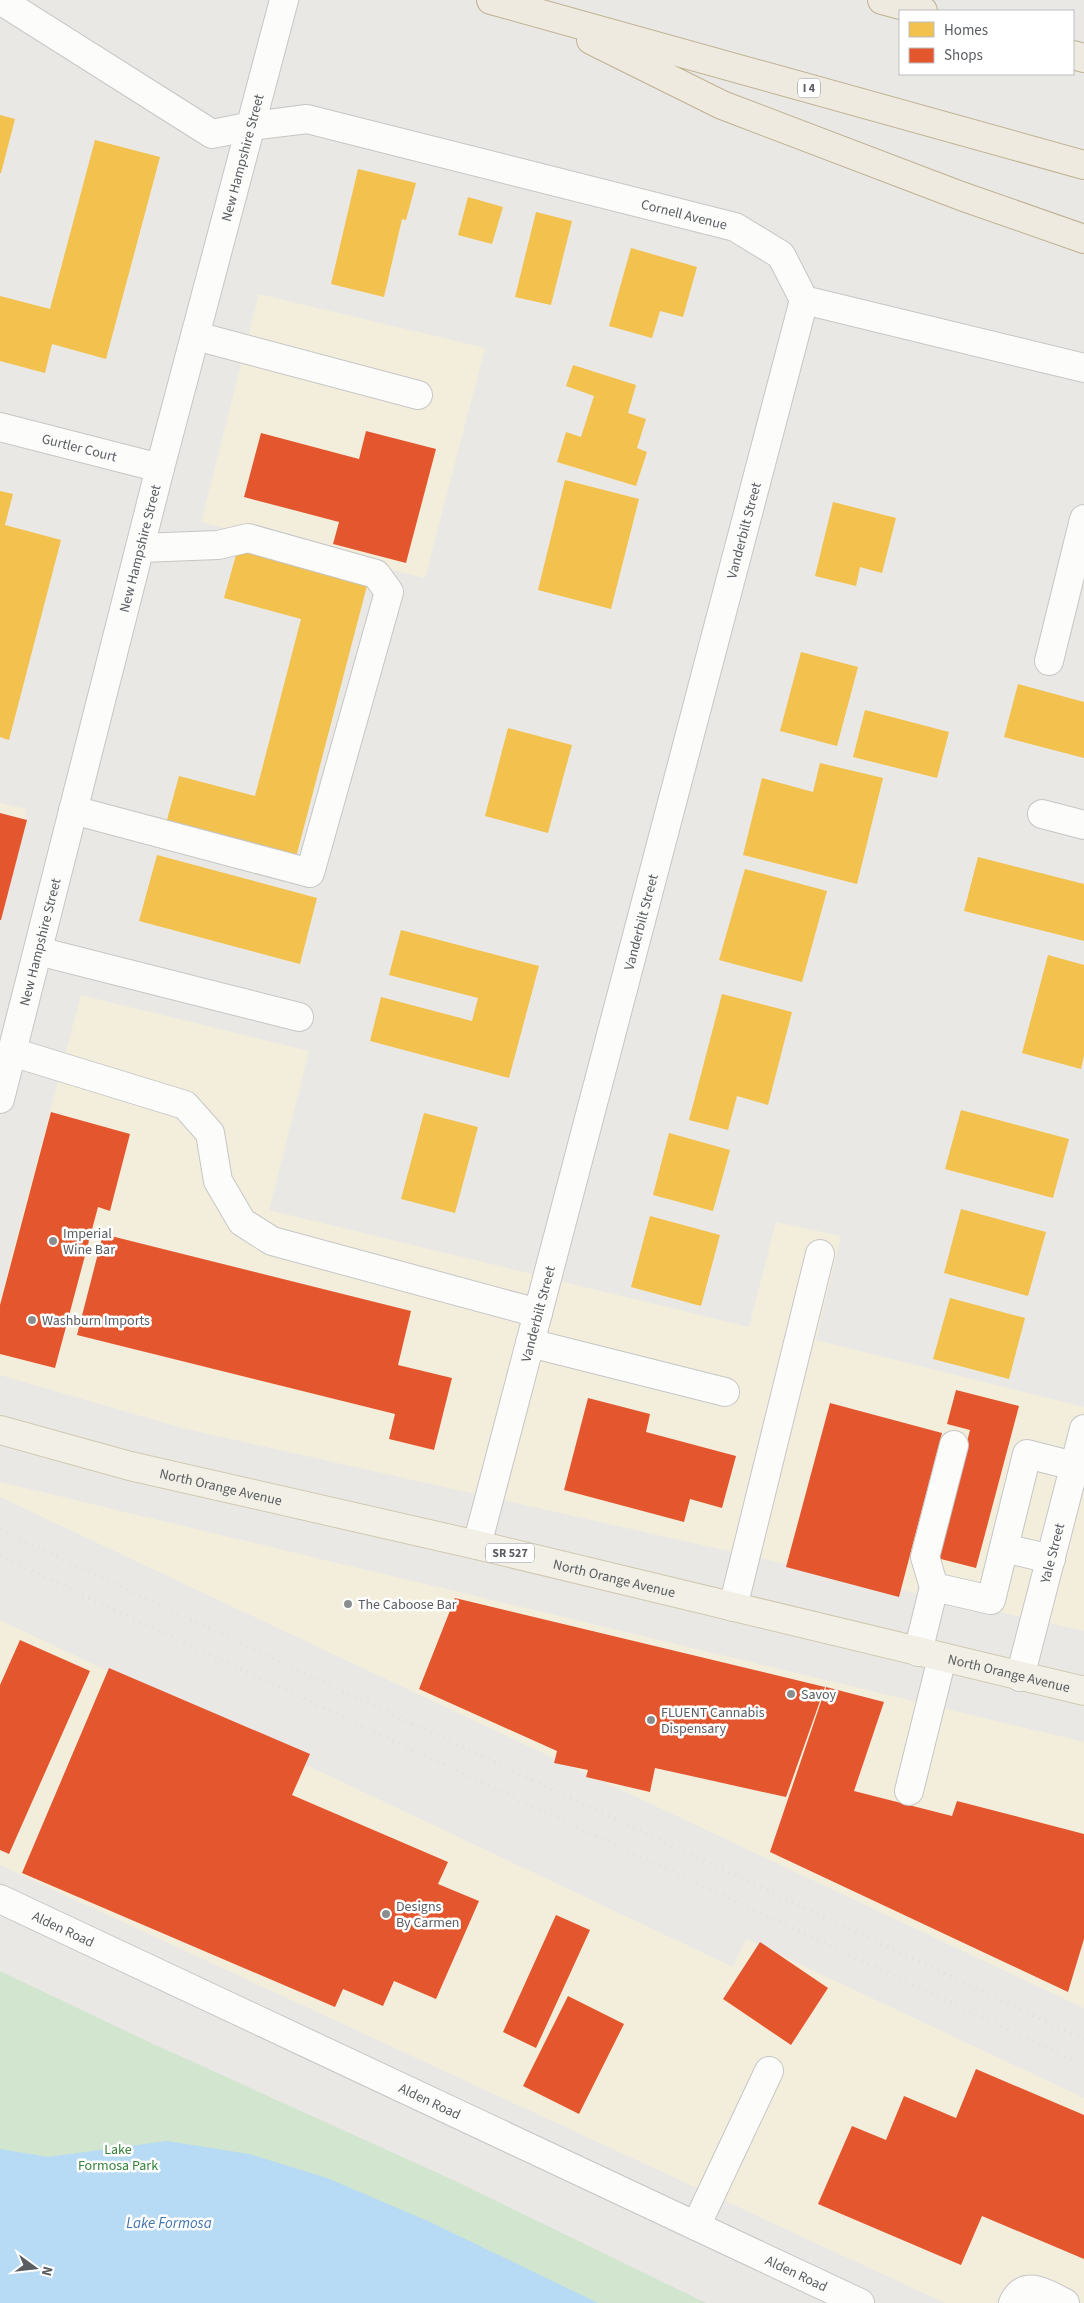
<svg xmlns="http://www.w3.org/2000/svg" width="1084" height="2303" font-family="'Source Sans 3',sans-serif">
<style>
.commercial{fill:#f3eedc}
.green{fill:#d1e5cf}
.water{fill:#b7daf5}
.homes{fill:#f2c14e}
.shops{fill:#e4572e}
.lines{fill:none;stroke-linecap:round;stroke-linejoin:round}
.minor-casing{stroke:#c6c6c6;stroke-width:30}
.major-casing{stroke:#d1c8b2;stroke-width:30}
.highway-casing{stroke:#bfb192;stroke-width:30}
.minor{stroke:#fcfcfb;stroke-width:28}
.major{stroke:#f2f0e6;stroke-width:28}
.highway{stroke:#eeeae0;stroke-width:28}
.rail{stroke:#e0e1e1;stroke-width:4;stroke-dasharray:1 6;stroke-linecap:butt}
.poi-dot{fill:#8b8e8f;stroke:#fff;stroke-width:2}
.labels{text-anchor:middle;stroke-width:5;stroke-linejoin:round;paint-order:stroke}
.shield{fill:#fff;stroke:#8b8e90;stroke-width:1}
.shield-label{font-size:12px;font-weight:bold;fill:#595d61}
.street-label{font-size:14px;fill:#595d61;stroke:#fff}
.poi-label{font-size:14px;fill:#595d61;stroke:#fff;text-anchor:start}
.park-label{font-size:14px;fill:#37833a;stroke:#fff}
.water-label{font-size:15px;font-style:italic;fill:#4075ad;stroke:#fff}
</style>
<rect width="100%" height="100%" fill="#e9e8e4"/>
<path class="commercial" d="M259,294L485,348L425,578L201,522Z
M0,803L27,809L0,913Z
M81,995L309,1051L269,1210L749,1327L776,1222L841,1236L816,1340L1084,1407V1631L182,1428L0,1375V1300Z
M0,1482L1084,1742V2008L0,1497Z
M0,1620L733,1967L746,1939L1084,2098V2303H945L0,1865Z"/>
<path class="green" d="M0,1971L149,2042L453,2180L706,2303H326L0,2271Z"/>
<path class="water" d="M167,2141L249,2154L327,2178L430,2222L598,2303H0V2149L48,2157Z"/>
<path class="homes" d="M0,115L15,119L1,173H0Z
M95,140L160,157L106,359L52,344L45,373L0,361V296L50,309Z
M358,169L416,183L406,220L402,219L384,297L331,284Z
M468,197L503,207L492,244L458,235Z
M536,212L572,221L551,305L515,297Z
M631,248L697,267L683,317L660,311L652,338L609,326Z
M573,365L636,385L628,413L646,419L637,448L647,452L636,486L557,462L566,432L581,437L594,396L566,386Z
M565,480L639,499L611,609L538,590Z
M0,491L13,494L5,525L61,540L9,740L0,737Z
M833,502L896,518L882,573L860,567L856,586L815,576Z
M239,544L369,578L294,865L164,831L179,776L255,796L301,619L224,598Z
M801,652L858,667L837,746L780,731Z
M1018,684L1084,702V758L1004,737Z
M865,710L949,732L937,778L853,757Z
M508,728L572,745L548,833L485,816Z
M820,763L883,778L857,884L743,855L762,778L813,792Z
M157,855L317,898L300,964L139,921Z
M978,857L1084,884V941L964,911Z
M745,869L827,891L802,982L719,960Z
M401,930L539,966L509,1078L370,1041L381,997L472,1021L478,998L389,975Z
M1048,955L1084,965V1056L1081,1069L1022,1053Z
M722,994L792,1012L768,1105L737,1096L728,1130L689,1120Z
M961,1110L1069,1139L1053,1198L945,1169Z
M424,1113L478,1127L455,1213L401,1199Z
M669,1133L730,1150L713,1211L653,1195Z
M961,1209L1046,1232L1028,1296L944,1273Z
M650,1216L720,1235L701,1306L631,1287Z
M950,1298L1025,1318L1009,1379L933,1359Z"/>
<path class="shops" d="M366,431L436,449L406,563L333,544L339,522L244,497L261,433L359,459Z
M0,813L27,820L1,920H0Z
M51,1112L130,1134L110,1211L98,1207L55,1368L0,1354V1305Z
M103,1234L411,1311L398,1365L452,1378L434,1450L389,1439L395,1414L77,1335Z
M956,1390L1019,1406L976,1568L937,1558L970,1430L947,1424Z
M588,1398L650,1414L646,1432L736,1456L722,1508L690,1499L684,1522L564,1490Z
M830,1403L942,1433L899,1597L786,1567Z
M455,1598L825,1687L786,1797L655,1768L650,1792L586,1777L588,1770L554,1763L557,1751L419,1689Z
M20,1640L90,1671L9,1854L0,1850V1685Z
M109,1668L310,1754L292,1795L448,1862L438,1884L479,1901L436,1999L394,1981L383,2006L343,1989L335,2007L22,1873Z
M826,1687L884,1702L854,1791L952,1816L957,1801L1084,1834V1939L1068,1992L770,1852Z
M556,1915L590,1930L536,2048L503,2032Z
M760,1942L828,1988L791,2045L723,1999Z
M568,1996L624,2024L579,2114L523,2086Z
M976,2069L1084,2115V2259L982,2216L961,2265L818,2204L852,2126L886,2140L904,2096L956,2118Z"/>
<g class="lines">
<defs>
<g id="minor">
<path id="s1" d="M0,0L212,134L252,126L307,119L735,227L781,255L804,300L1084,368"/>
<path d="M196,336L418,395"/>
<path id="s2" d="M0,427L160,468"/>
<path d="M1049,661L1084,519"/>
<path d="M73,810L310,873L389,592L376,574L248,538L218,545L140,548"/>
<path d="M1042,814L1084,825"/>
<path d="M38,951L299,1017"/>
<path d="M12,1052L185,1105L210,1133L218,1181L242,1222L272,1241L538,1313"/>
<path id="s3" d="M0,1099L160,468L284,0"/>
<path d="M530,1343L725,1392"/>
<path d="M954,1445L925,1557L934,1587L991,1600L1027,1454L1074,1466"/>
<path id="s4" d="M477,1545L804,300"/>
<path d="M1004,1548L1051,1559"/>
<path d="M733,1607L820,1254"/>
<path d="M918,1652L934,1587"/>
<path id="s5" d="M1020,1677L1084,1429"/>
<path d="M909,1791L942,1658"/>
<path id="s6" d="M0,1899L860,2303"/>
<path d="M696,2226L769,2071"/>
<path d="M1013,2303C1025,2278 1047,2294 1065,2303"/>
</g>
<g id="major">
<path id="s7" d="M0,1430L130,1466L477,1545L1084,1691"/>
</g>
<path id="highway" d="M491,0L1084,165
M882,0L923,11
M591,40L722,105L961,196L1084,239
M1073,55L1084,58"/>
</defs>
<use href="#minor" class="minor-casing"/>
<use href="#major" class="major-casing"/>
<use href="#highway" class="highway-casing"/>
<use href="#minor" class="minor"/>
<use href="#major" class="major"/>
<use href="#highway" class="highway"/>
<path class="rail" d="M0,1530L1084,2039
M0,1556L1084,2065"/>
</g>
<g class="poi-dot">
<circle cx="53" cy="1241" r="5"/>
<circle cx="32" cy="1320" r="5"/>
<circle cx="348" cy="1604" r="5"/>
<circle cx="791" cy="1694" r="5"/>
<circle cx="651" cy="1720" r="5"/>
<circle cx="386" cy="1914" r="5"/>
</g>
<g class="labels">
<g class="shield">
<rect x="798" y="78.5" width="22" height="19" rx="4"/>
<rect x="486" y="1543.5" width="48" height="19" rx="4"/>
</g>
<g class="shield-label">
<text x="809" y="92">I 4</text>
<text x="510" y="1557">SR 527</text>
</g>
<g class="street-label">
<text dy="5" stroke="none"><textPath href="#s3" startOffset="972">New Hampshire Street</textPath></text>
<text dy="5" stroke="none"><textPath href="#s1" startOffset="736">Cornell Avenue</textPath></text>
<text dy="5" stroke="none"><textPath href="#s2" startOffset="82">Gurtler Court</textPath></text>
<text dy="5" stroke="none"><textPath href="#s4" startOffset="1049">Vanderbilt Street</textPath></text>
<text dy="5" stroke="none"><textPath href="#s3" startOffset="568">New Hampshire Street</textPath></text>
<text dy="5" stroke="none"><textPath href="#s4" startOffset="644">Vanderbilt Street</textPath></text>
<text dy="5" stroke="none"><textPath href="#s3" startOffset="162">New Hampshire Street</textPath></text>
<text dy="5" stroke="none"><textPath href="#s4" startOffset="239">Vanderbilt Street</textPath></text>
<text dy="5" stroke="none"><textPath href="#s7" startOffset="228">North Orange Avenue</textPath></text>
<text dy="5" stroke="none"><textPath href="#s5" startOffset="128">Yale Street</textPath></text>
<text dy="5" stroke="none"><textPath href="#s7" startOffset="632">North Orange Avenue</textPath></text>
<text dy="5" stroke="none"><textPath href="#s7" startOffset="1038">North Orange Avenue</textPath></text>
<text dy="5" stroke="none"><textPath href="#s6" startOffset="70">Alden Road</textPath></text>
<text dy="5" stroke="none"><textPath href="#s6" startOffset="475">Alden Road</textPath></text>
<text dy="5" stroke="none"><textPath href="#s6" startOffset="880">Alden Road</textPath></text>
</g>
<g class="poi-label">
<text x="63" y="1238">Imperial<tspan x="63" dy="16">Wine Bar</tspan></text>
<text x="42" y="1325">Washburn Imports</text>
<text x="358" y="1609">The Caboose Bar</text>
<text x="801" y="1699">Savoy</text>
<text x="661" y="1717">FLUENT Cannabis<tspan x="661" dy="16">Dispensary</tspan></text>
<text x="396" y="1911">Designs<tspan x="396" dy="16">By Carmen</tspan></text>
</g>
<g class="park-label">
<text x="118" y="2154">Lake<tspan x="118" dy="16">Formosa Park</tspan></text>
</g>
<g class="water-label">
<text x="169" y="2228">Lake Formosa</text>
</g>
</g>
<rect x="899" y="10" width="175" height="65" fill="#ffffff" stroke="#bdbec0"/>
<rect x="909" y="22" width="25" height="15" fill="#f2c14e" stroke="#bdbec0"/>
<text x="944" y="35" font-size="15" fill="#595d61">Homes</text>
<rect x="909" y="48" width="25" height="15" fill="#e4572e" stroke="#bdbec0"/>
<text x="944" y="60" font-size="15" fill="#595d61">Shops</text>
<g transform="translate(35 2268) rotate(105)" stroke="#ffffff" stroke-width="4" paint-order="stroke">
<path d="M0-4L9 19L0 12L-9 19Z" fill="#595d61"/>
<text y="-8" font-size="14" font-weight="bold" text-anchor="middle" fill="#595d61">N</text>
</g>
</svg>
